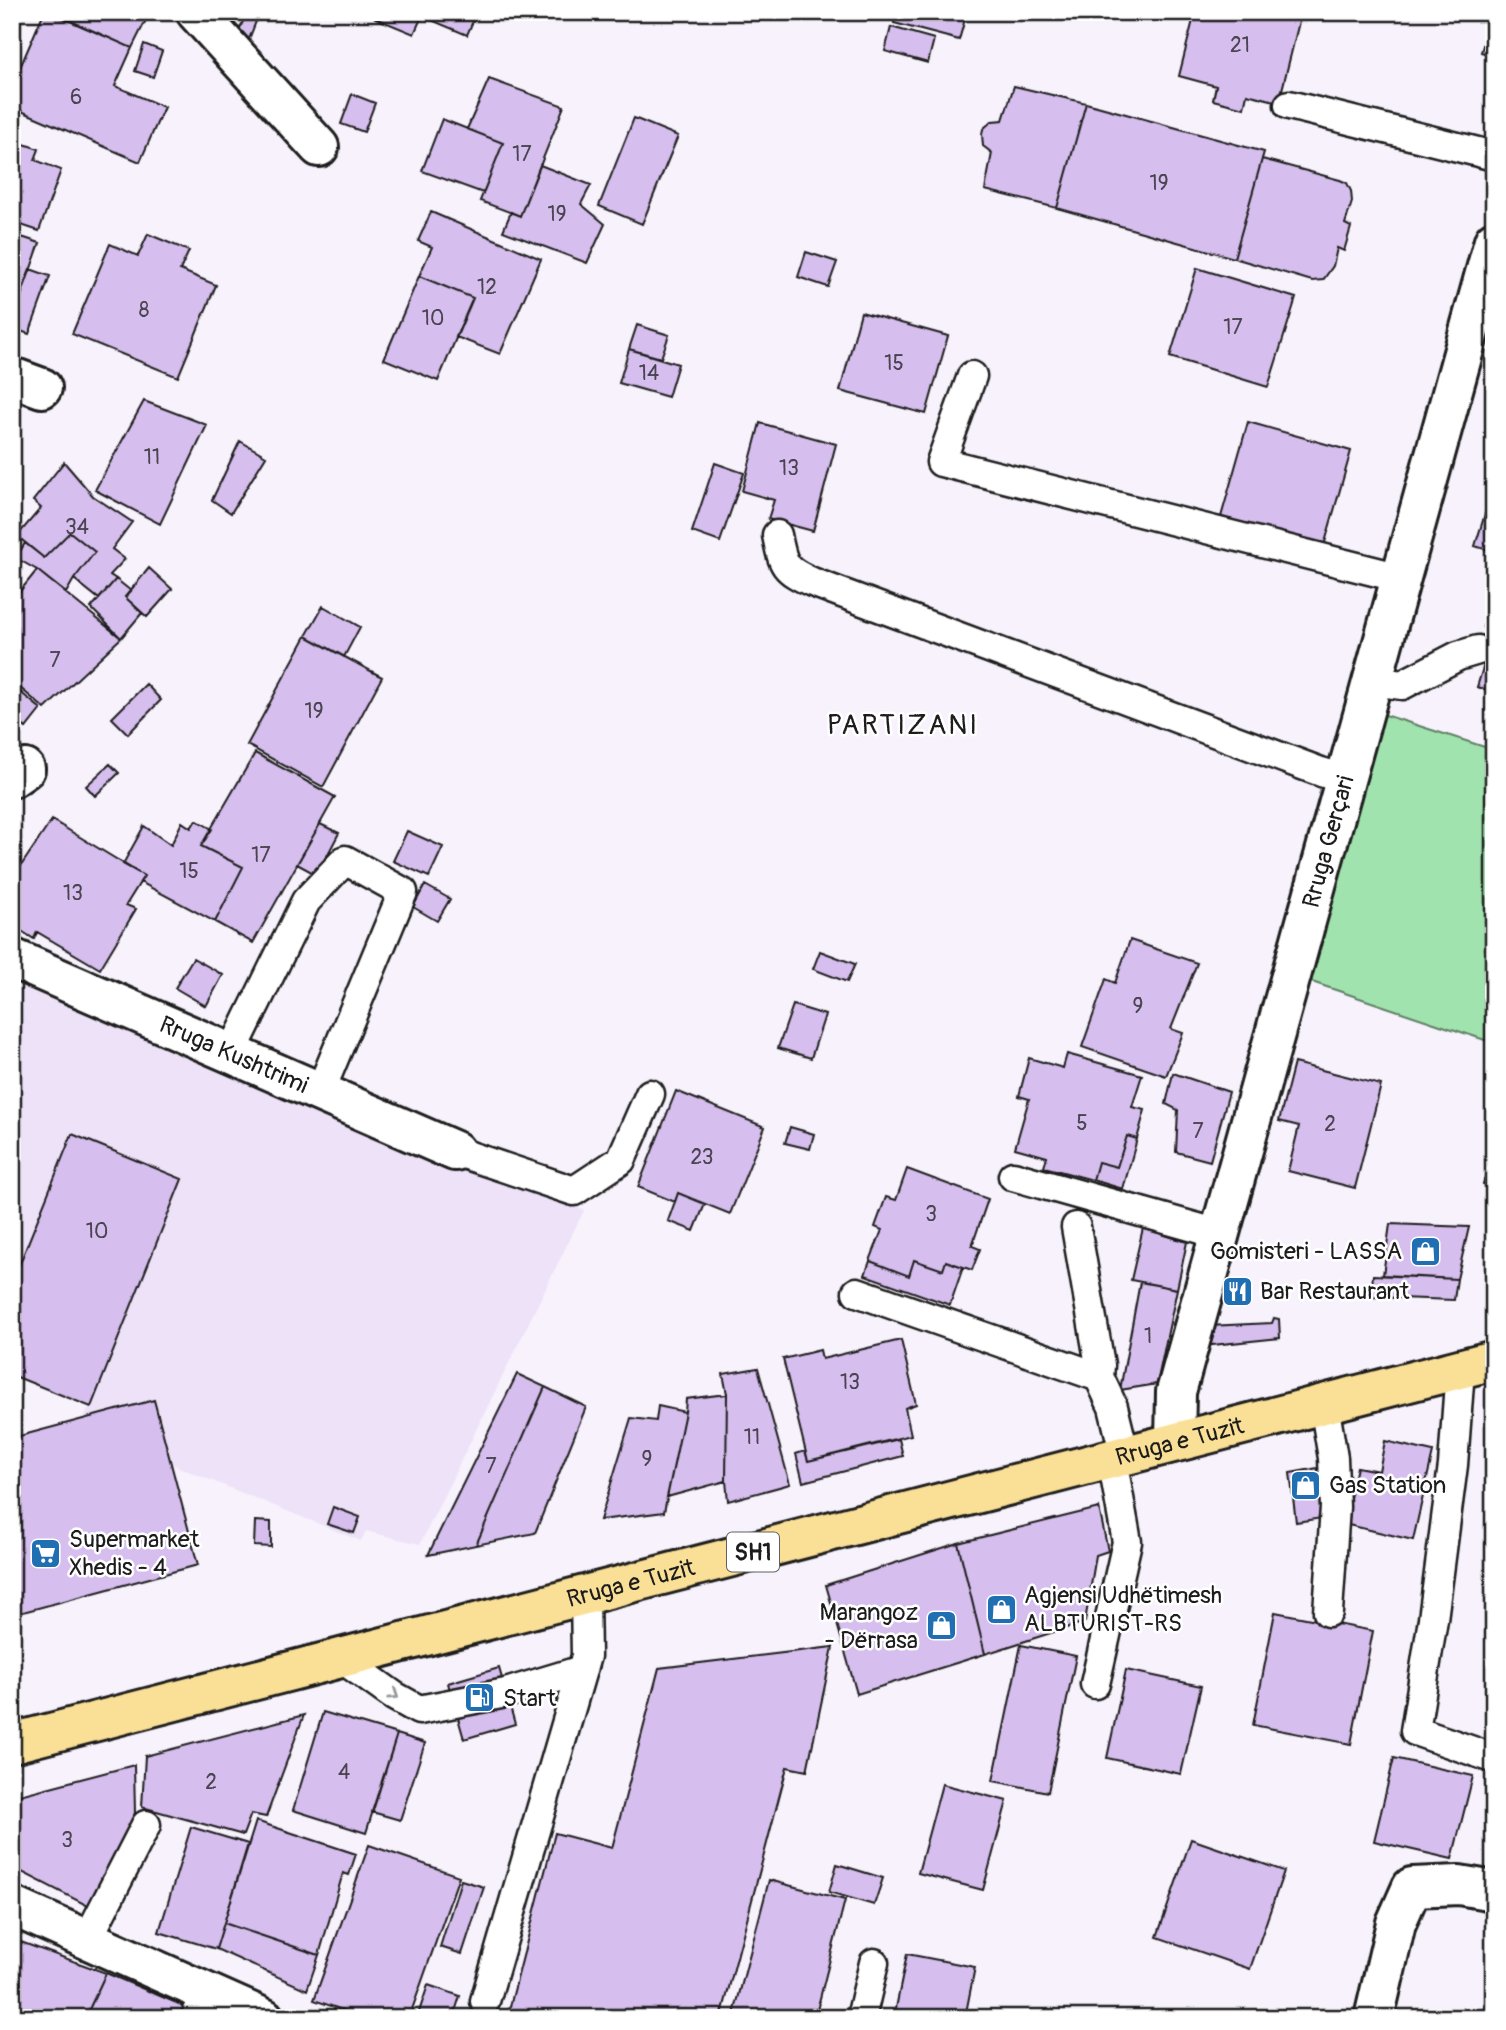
<svg xmlns="http://www.w3.org/2000/svg" width="1506" height="2030" font-family="Pangolin,sans-serif">
<style>
.built{fill:#ede2f8}
.green{fill:#a1e3ae;stroke:#5e8065;stroke-width:2}
.building{fill:#d6beee;stroke:#1c1c1c;stroke-width:2}
.lines{fill:none;stroke-linecap:round;stroke-linejoin:round}
.service-casing{stroke:#1c1c1c;stroke-width:33}
.minor-casing{stroke:#1c1c1c;stroke-width:44}
.tertiary-casing{stroke:#1c1c1c;stroke-width:44}
.primary-casing{stroke:#1c1c1c;stroke-width:44}
.service{stroke:#fff;stroke-width:28}
.minor{stroke:#fff;stroke-width:38}
.tertiary{stroke:#fff;stroke-width:38}
.primary{stroke:#fadf96;stroke-width:38}
.oneway{stroke:#999}
.labels{text-anchor:middle;stroke-width:5;stroke-linejoin:round;paint-order:stroke}
.number-label{font-size:21px;fill:#4a4450}
.shield{fill:#fff;stroke:#606060;stroke-width:2}
.shield-label{font-size:23px;font-weight:bold;fill:#1c1c1c}
.street-label{font-size:24px;fill:#1c1c1c;stroke:#fff}
.poi-label{font-size:24px;fill:#1c1c1c;stroke:#fff;text-anchor:start}
.quarter-label{font-size:28px;letter-spacing:2px;fill:#1c1c1c;stroke:#fff}
</style>
<rect width="100%" height="100%" fill="#f7f2fc"/>
<filter id="ink" filterUnits="userSpaceOnUse"><feTurbulence type="fractalNoise" baseFrequency=".0143" numOctaves="2"/><feDisplacementMap in="SourceGraphic" scale="14" xChannelSelector="R" yChannelSelector="G"/><feConvolveMatrix kernelMatrix="1 2 1 2 8 2 1 2 1" color-interpolation-filters="sRGB"/></filter>
<g filter="url(#ink)">
<path class="built" d="M23,977L333,1120L371,1135L584,1210L420,1544L366,1531L361,1541L181,1468L81,1423L90,1406L12,1375V998Z"/>
<path class="green" d="M1382,714L1494,750V1043L1303,979Z"/>
<path class="building" d="M44,12H51L132,48L115,86L164,107L140,162L12,107V86Z
M60,12H150L132,48L58,16Z
M247,12L258,16L246,47L234,42Z
M377,12H477L467,35L422,16L414,34L375,18Z
M896,12H967L959,40L894,23Z
M1195,12H1293L1301,14L1279,102L1247,94L1244,108L1213,100L1216,86L1179,76Z
M1493,12H1494V56L1481,52Z
M891,27L934,39L928,63L885,51Z
M144,44L162,51L153,77L135,71Z
M489,79L564,106L520,216L480,201L503,143L467,129Z
M1014,86L1086,103L1057,208L985,190L992,153L983,146L982,134L983,129L992,121L1003,120Z
M352,94L375,103L364,132L341,124Z
M1086,103L1264,152L1234,258L1057,208Z
M634,118L678,136L642,224L599,206Z
M442,119L503,143L483,193L422,171Z
M12,140L39,149L35,160L61,170L39,231L12,222Z
M1262,159L1340,180L1347,183L1351,191L1352,202L1345,224L1351,227L1344,251L1337,248L1333,266L1323,280L1312,281L1234,258Z
M540,165L591,185L581,204L605,224L587,263L503,231L511,212L520,216Z
M431,212L541,259L500,354L456,337L473,298L419,276L432,247L418,241Z
M12,234L40,243L12,321Z
M148,234L189,251L180,270L216,285L178,377L72,334L110,244L138,256Z
M806,252L837,262L828,287L798,277Z
M1197,268L1296,298L1268,387L1170,357Z
M30,269L50,276L29,334L12,328V321Z
M419,276L473,298L438,381L384,359Z
M861,312L948,336L926,414L840,391Z
M637,325L669,335L661,358L629,349Z
M629,349L678,364L668,397L619,383Z
M144,401L207,425L160,524L95,490Z
M1248,422L1351,451L1324,546L1221,517Z
M760,423L836,444L813,531L768,519L774,500L742,491Z
M240,441L266,456L231,513L212,500Z
M64,462L93,496L132,522L112,549L125,559L110,575L116,579L99,599L74,579L95,552L70,532L44,558L17,536L41,508L33,501Z
M715,463L744,473L720,542L692,532Z
M1494,485V552L1475,546Z
M70,532L95,552L74,579L66,593L37,570L16,558L25,543L44,558Z
M149,568L172,589L147,617L125,597Z
M37,570L121,638L45,709L12,681V601Z
M116,579L131,591L125,597L142,613L121,638L91,608Z
M1494,592V631L1483,627Z
M323,606L360,627L344,657L306,636Z
M1494,632V692L1477,687Z
M306,636L382,677L323,787L247,745Z
M146,684L161,700L128,734L112,718Z
M19,691L41,709L26,728L12,717V700Z
M255,753L335,797L253,943L215,922L243,867L201,846Z
M110,764L119,773L95,796L86,786Z
M52,820L144,876L126,905L136,909L100,969L37,932L34,939L12,925V879Z
M196,820L212,829L201,846L243,867L215,922L140,882L144,876L123,864L144,826L171,845L182,822L191,828Z
M320,824L339,833L317,875L297,864Z
M407,831L443,847L429,877L393,861Z
M425,885L450,899L437,921L413,907Z
M1130,940L1197,963L1171,1029L1183,1033L1166,1076L1082,1047L1106,979L1115,983Z
M820,951L855,964L847,982L813,969Z
M193,958L223,975L206,1006L175,988Z
M793,1005L825,1015L811,1058L778,1048Z
M1067,1054L1142,1075L1132,1107L1145,1110L1137,1139L1127,1136L1117,1167L1098,1162L1093,1180L1044,1167L1047,1157L1015,1148L1029,1099L1019,1096L1029,1058L1063,1068Z
M1294,1063L1381,1085L1355,1188L1288,1171L1299,1126L1279,1121Z
M1173,1073L1229,1092L1210,1161L1176,1152L1178,1110L1166,1104Z
M676,1091L765,1127L730,1214L678,1193L675,1202L638,1187Z
M790,1127L814,1134L810,1149L785,1143Z
M72,1134L182,1179L91,1407L12,1375V1283Z
M1127,1136L1137,1139L1123,1189L1093,1180L1098,1162L1117,1167Z
M1494,1147V1186L1483,1184Z
M907,1169L988,1199L972,1246L980,1249L972,1270L946,1261L943,1270L914,1260L909,1276L870,1261L882,1230L875,1227L886,1197L896,1200Z
M678,1193L705,1204L694,1231L668,1221Z
M1390,1224L1469,1227L1457,1279L1383,1275Z
M1143,1228L1187,1242L1177,1289L1131,1280Z
M914,1260L943,1270L946,1261L963,1267L950,1305L865,1275L870,1261L909,1276Z
M1373,1275L1457,1279L1454,1300L1371,1297Z
M1140,1282L1177,1289L1157,1384L1120,1390Z
M1274,1318L1279,1319L1280,1338L1202,1346L1208,1326L1272,1323Z
M901,1340L916,1404L905,1408L911,1435L808,1461L783,1359L820,1350L822,1359Z
M758,1368L790,1484L728,1501L726,1481L727,1394L723,1374Z
M517,1374L545,1387L476,1545L428,1555Z
M545,1387L586,1407L535,1533L476,1545Z
M727,1394L726,1481L667,1497L685,1412L686,1399Z
M154,1400L198,1565L12,1615V1438Z
M658,1406L685,1412L664,1512L600,1520L631,1418L656,1421Z
M899,1439L903,1456L803,1482L796,1454L805,1451L808,1461Z
M1385,1441L1433,1452L1413,1540L1344,1524L1357,1467L1379,1471Z
M1318,1468L1322,1497V1518L1296,1522L1290,1473Z
M333,1507L360,1517L354,1533L327,1524Z
M1099,1508L1108,1551L1096,1555L1085,1622L985,1654L958,1543Z
M255,1521L271,1522V1547L254,1546Z
M958,1543L985,1654L857,1694L826,1585Z
M1275,1612L1373,1631L1351,1744L1253,1725Z
M1021,1645L1076,1656L1048,1792L993,1781Z
M833,1647L807,1771L787,1767L721,2018H507L555,1833L612,1848L659,1668Z
M1494,1654V1725L1486,1724Z
M499,1668L515,1724L464,1739L448,1683Z
M1126,1670L1201,1686L1181,1774L1107,1758Z
M323,1712L397,1734L366,1833L293,1810Z
M304,1715L266,1817L251,1814L243,1835L142,1807L145,1756Z
M397,1734L425,1743L400,1820L372,1812Z
M1394,1758L1473,1776L1452,1859L1374,1841Z
M134,1765L135,1813L90,1907L12,1867V1797Z
M942,1784L1007,1801L983,1890L918,1873Z
M256,1821L356,1854L349,1875L343,1873L319,1955L224,1923Z
M191,1827L248,1844L216,1949L159,1932Z
M1191,1839L1284,1871L1250,1969L1157,1937Z
M369,1845L459,1876L409,2018H365L314,2000Z
M837,1864L883,1878L874,1905L829,1892Z
M461,1880L484,1887L462,1954L440,1947Z
M769,1880L845,1900L815,2018H733Z
M224,1923L319,1955L307,1990L216,1949Z
M18,1941L106,1973L85,2018H12V1956Z
M907,1954L975,1967L965,2018H894Z
M106,1973L186,2007L181,2018H85Z
M428,1985L460,1996L453,2018H417Z"/>
<g class="lines">
<defs>
<path id="service" d="M1289,105L1494,156
M972,376L941,462L1401,578
M777,535C783,565 783,569 812,582L1321,772L1345,779
M1373,678L1387,683L1402,685L1458,656L1478,650
M231,1054L306,901L345,860L403,892L320,1092
M455,1151L574,1191L621,1160L650,1094
M1013,1176L1219,1234
M1076,1227L1100,1365L1099,1377
M857,1292L1099,1377L1113,1407L1125,1456
M1460,1369L1453,1465L1433,1619L1415,1731L1490,1757
M1324,1404L1333,1458L1335,1507L1328,1612
M341,1658L394,1696L419,1710L506,1693L582,1670
M1095,1684L1127,1542L1112,1459
M87,1940L146,1825
M485,2001L582,1670L586,1656L585,1595
M195,2018L207,1992
M861,2018L874,1963"/>
<g id="minor">
<path d="M196,12L319,147"/>
<path d="M12,377L42,388"/>
<path d="M12,778L25,769"/>
<path id="s1" d="M12,958L455,1151"/>
<path id="s2" d="M1175,1442L1176,1392L1494,241"/>
<path d="M1374,2018L1396,1923L1412,1887L1459,1885L1494,1891"/>
</g>
<path id="tertiary" d="M12,1906L264,2018"/>
<g id="primary">
<path id="s3" d="M12,1743L1494,1360"/>
</g>
</defs>
<use href="#service" class="service-casing"/>
<use href="#minor" class="minor-casing"/>
<use href="#tertiary" class="tertiary-casing"/>
<use href="#primary" class="primary-casing"/>
<use href="#service" class="service"/>
<use href="#minor" class="minor"/>
<use href="#tertiary" class="tertiary"/>
<use href="#primary" class="primary"/>
</g>
<defs><path id="oneway-chevron" d="M-2-3.5L2.5 0L-2 3.5" fill="none" stroke-width="1.6" stroke-linecap="round" stroke-linejoin="round" transform="scale(1.75)"/></defs>
<use class="oneway" href="#oneway-chevron" transform="translate(394 1695) rotate(34)"/>
</g>
<defs>
<symbol id="shop-square" viewBox="-11 -11 22 22"><rect x="-9" y="-9" width="18" height="18" rx="4" fill="#1f6fb2" stroke="#fff"/><path d="M-5-2.5h2.3a2.7 3.5 0 0 1 5.4 0H5L5.5 6h-11ZM-1.5-2.5h3a1.5 2.3 0 0 0-3 0Z" fill="#fff"/></symbol>
<symbol id="restaurant-square" viewBox="-11 -11 22 22"><rect x="-9" y="-9" width="18" height="18" rx="4" fill="#1f6fb2" stroke="#fff"/><path d="M-5-6h1v4h1v-4h1v4h1v-4h1v5L-1.5 .5V6h-2V.5L-5-1ZM5-6V6H3V1.5H1.5Q1.5-4 5-6Z" fill="#fff"/></symbol>
<symbol id="supermarket-square" viewBox="-11 -11 22 22"><rect x="-9" y="-9" width="18" height="18" rx="4" fill="#1f6fb2" stroke="#fff"/><path d="M-6-5.5h2.5l.6 2H6L4.5 2H-2.5L-4.4-4H-6ZM-1.5 3.2a1.3 1.3 0 1 0 .1 0ZM3 3.2a1.3 1.3 0 1 0 .1 0Z" fill="#fff"/></symbol>
<symbol id="fuel-square" viewBox="-11 -11 22 22"><rect x="-9" y="-9" width="18" height="18" rx="4" fill="#1f6fb2" stroke="#fff"/><path d="M-5.5-6h7V0h2V4h1.3V-2.5L3-4.5l.8-.8L6-3V5H2.5V1h-1V6h-7ZM-4.2-4.7v3.2H.2V-4.7Z" fill="#fff"/></symbol>
</defs>
<g fill-rule="evenodd">
<use href="#shop-square" x="1408" y="1234" width="35" height="35"/>
<use href="#restaurant-square" x="1220" y="1274" width="35" height="35"/>
<use href="#shop-square" x="1288" y="1468" width="35" height="35"/>
<use href="#supermarket-square" x="28" y="1536" width="35" height="35"/>
<use href="#shop-square" x="984" y="1592" width="35" height="35"/>
<use href="#shop-square" x="924" y="1608" width="35" height="35"/>
<use href="#fuel-square" x="462" y="1680" width="35" height="35"/>
</g>
<g class="labels">
<g class="number-label">
<text x="1240" y="52">21</text>
<text x="76" y="104">6</text>
<text x="522" y="161">17</text>
<text x="1159" y="190">19</text>
<text x="557" y="221">19</text>
<text x="487" y="294">12</text>
<text x="144" y="317">8</text>
<text x="433" y="325">10</text>
<text x="1233" y="334">17</text>
<text x="894" y="370">15</text>
<text x="649" y="380">14</text>
<text x="152" y="464">11</text>
<text x="789" y="475">13</text>
<text x="77" y="534">34</text>
<text x="55" y="667">7</text>
<text x="314" y="718">19</text>
<text x="261" y="862">17</text>
<text x="189" y="878">15</text>
<text x="73" y="900">13</text>
<text x="1138" y="1013">9</text>
<text x="1082" y="1130">5</text>
<text x="1330" y="1131">2</text>
<text x="1198" y="1138">7</text>
<text x="702" y="1164">23</text>
<text x="931" y="1221">3</text>
<text x="97" y="1238">10</text>
<text x="1148" y="1343">1</text>
<text x="850" y="1389">13</text>
<text x="752" y="1444">11</text>
<text x="647" y="1466">9</text>
<text x="491" y="1473">7</text>
<text x="344" y="1779">4</text>
<text x="211" y="1789">2</text>
<text x="67" y="1847">3</text>
</g>
<rect class="shield" x="727" y="1532.5" width="52" height="39" rx="5"/>
<g class="shield-label">
<text x="753" y="1560">SH1</text>
</g>
<g class="street-label">
<text dy="8" stroke="none"><textPath href="#s2" startOffset="621">Rruga Gerçari</textPath></text>
<text dy="8" stroke="none"><textPath href="#s1" startOffset="242">Rruga Kushtrimi</textPath></text>
<text dy="8" stroke="none"><textPath href="#s3" startOffset="1206">Rruga e Tuzit</textPath></text>
<text dy="8" stroke="none"><textPath href="#s3" startOffset="639">Rruga e Tuzit</textPath></text>
</g>
<g class="poi-label">
<text x="1402" y="1259" text-anchor="end">Gomisteri - LASSA</text>
<text x="1260" y="1299">Bar Restaurant</text>
<text x="1329" y="1493">Gas Station</text>
<text x="69" y="1547">Supermarket<tspan x="69" dy="28">Xhedis - 4</tspan></text>
<text x="1024" y="1603">Agjensi Udhëtimesh<tspan x="1024" dy="28">ALBTURIST-RS</tspan></text>
<text x="918" y="1620" text-anchor="end">Marangoz<tspan x="918" dy="28">- Dërrasa</tspan></text>
<text x="503" y="1706">Start</text>
</g>
<g class="quarter-label">
<text x="903" y="734">PARTIZANI</text>
</g>
</g>
<rect width="1506" height="2030" fill="none" stroke="#fff" stroke-width="42"/>
<rect x="21" y="21" width="1464" height="1988" fill="none" stroke="#1c1c1c" stroke-width="2.5" filter="url(#ink)"/>
</svg>
